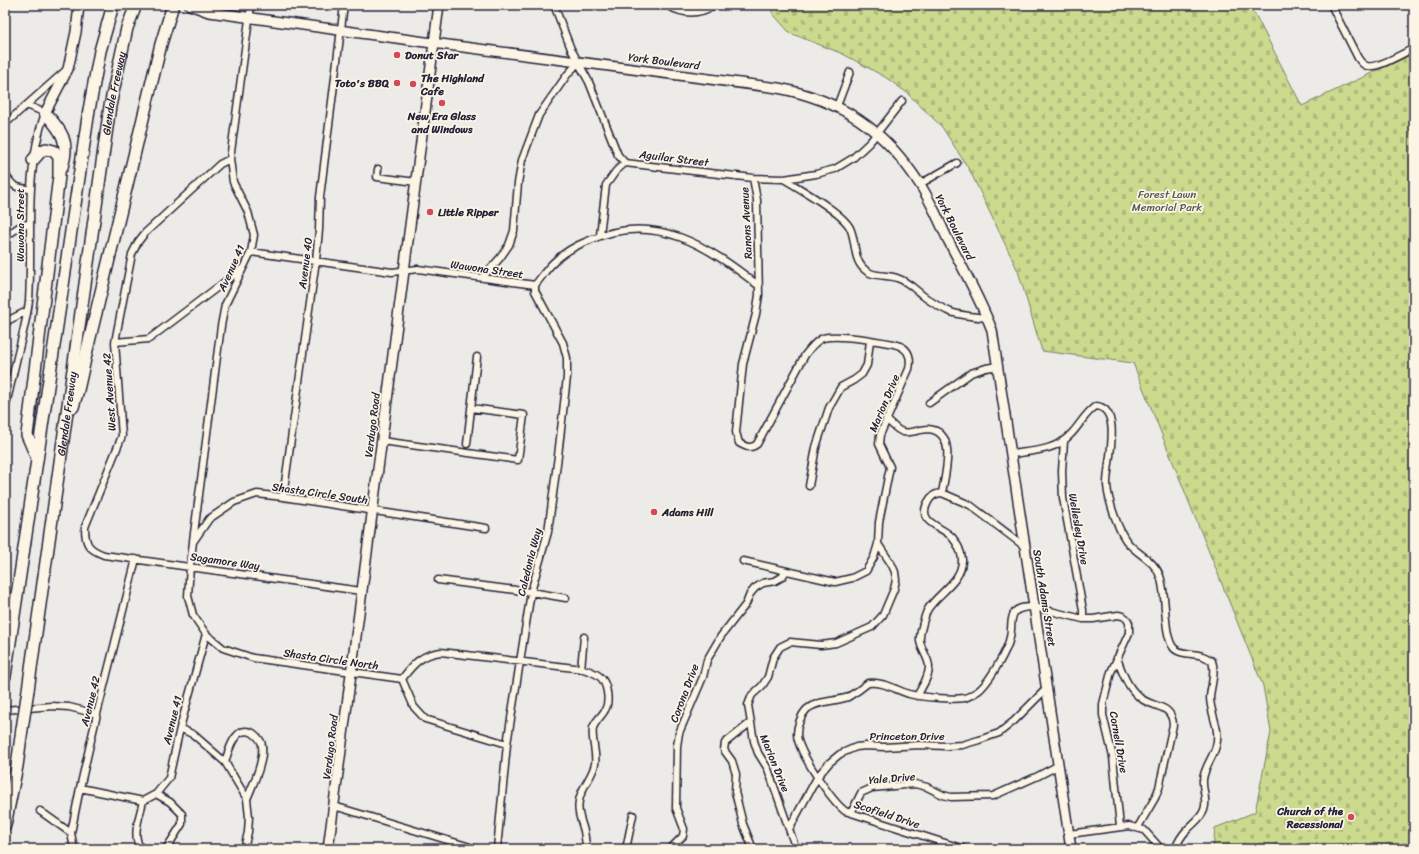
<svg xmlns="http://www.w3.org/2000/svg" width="1419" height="854" font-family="Sriracha,sans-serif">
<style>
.cemetery{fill:url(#cemetery-stones);stroke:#777e64}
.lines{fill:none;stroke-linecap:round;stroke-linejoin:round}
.street-casing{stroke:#22223b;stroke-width:9}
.secondary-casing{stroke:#22223b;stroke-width:12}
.highway-casing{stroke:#22223b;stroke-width:14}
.street{stroke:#fcf5e5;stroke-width:6}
.secondary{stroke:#fcf5e5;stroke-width:9}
.highway{stroke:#fcf5e5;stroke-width:11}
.highway-bridge-casing{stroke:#22223b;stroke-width:14;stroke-linecap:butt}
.highway-bridge{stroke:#fcf5e5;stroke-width:11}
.poi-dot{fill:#d1495b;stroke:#fcf5e5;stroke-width:1.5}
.labels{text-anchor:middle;stroke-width:3.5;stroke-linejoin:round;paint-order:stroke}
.poi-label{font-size:11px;font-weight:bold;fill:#22223b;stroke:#fcf5e5;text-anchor:start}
.street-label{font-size:11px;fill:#22223b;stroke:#fcf5e5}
.park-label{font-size:11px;fill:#555954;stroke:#fcf5e5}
</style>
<defs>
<pattern id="cemetery-stones" width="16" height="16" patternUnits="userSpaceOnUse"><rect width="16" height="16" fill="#ccda8e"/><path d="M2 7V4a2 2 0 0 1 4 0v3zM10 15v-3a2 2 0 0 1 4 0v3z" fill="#afbb7b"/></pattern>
</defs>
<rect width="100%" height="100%" fill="#ecebe7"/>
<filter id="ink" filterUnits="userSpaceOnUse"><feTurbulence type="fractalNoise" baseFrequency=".025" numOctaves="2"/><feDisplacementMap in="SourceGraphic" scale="8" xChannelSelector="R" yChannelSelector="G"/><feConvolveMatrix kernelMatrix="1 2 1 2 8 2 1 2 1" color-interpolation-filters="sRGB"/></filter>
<g filter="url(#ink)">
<path class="cemetery" d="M770,5H1246L1256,16L1302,106L1414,53V849H1213L1215,828L1255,812L1271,732L1263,686L1133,363L1042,351L1018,271L970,171L942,127L906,92L885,77L843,54L790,33L773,14Z"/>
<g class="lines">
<defs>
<path id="street" d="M554,5L571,49L589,82L618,155L625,163
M666,5C685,15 697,15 716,5
M1331,5L1358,58C1360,61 1363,65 1367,66C1377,69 1404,53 1414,48
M837,106L850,72
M5,124L65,71
M230,159L220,164L145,233L138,242L132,254L115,342L122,436L85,527C85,544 88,549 104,555L361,591
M378,169L377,177L416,182
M5,174C13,187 16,188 30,189
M784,179C800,189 843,213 850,228C856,240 853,258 863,268C872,278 886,274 897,278C907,281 915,289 922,295C947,314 956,315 987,318
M920,184L957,163
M600,235L606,185L616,171L625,163L753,178L784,179L816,174L835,169L853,158L870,142L902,101
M5,237L19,227L30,223
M251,252L392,272L418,269L535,285C541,278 547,268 554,262C564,252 577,245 590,240C655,211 708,246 759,286
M482,278L500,258L509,245L514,231L518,183L522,160L539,115L567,75L579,62
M5,324L9,320L27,311
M115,342L149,339L243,268
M929,403L971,373L986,368L998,366
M5,409C10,389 14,369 19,349C23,333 27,317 29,301C33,238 23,174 45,113L27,105
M886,419C891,423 897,431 903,432C912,434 920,429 928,429C958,431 945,474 942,493L970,505L1024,546
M382,441L518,460L524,415L471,408
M1064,441L1062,471L1063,498L1083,610V619
M467,444L477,357
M1011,454C1032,451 1056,451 1071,434C1080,425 1085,413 1096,406C1124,408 1106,467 1107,485C1108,500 1119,534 1129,544C1140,556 1154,560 1160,576C1167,594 1163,634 1173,647C1178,655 1194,653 1202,656C1206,657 1209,659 1212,661C1216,673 1211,685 1210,697C1210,714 1221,728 1216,746C1213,758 1204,767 1203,780C1202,790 1208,800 1204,810C1201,819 1192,824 1186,831C1181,836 1178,842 1175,849
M809,486L816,447L829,408L841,387L854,380L862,374L867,365L870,341
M283,497L316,260L319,230L320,197L344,5
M193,541L221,326L225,305L251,252L254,235L248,212L233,182L230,159L251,5
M743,561L835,582L852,578L866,571L874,557L878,544L879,522L890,467L879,444L880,435L909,369C912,355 907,347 894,344C878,341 837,334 823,338C815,341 810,349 805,355L757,444C751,449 746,447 739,443L736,432L743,364L756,314L759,295L757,200L753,178
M438,580L531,592L566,598
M1117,658C1122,672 1127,686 1138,696C1151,709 1172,702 1173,725L1159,788L1155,798L1138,827
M581,669L584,637
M402,679L253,658L223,648L206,634L193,615L188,596L190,566L193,542L209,519L234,502L257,494L283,497L486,528
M402,679C413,664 422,654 441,652L583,669C597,673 605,677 607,692C608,698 608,705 605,710C602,716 595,721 593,728C591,740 597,752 595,764C592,778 581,787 579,801C577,812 581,820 584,831C585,837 586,843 586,849
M402,679L414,707L425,719L507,744
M917,696C922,687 929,677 929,667C929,658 921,650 920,641C919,635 925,614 928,609C938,593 963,581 962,559C961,551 957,543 952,537C942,526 916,523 928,502C931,496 935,493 942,493
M5,710L52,706L69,707L97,714
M750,723L725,743L724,750L732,761L736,774L735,792L743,824L753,849
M180,728L194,735L225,762L247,799L249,817L248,832L244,849
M225,762C229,750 235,724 253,733C257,736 262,741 262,746C264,762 253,784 247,799
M80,788L143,801
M156,794L170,802L182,814V824L166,849
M143,801L156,794L169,778L180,728L206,634
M334,806L477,849
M40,811L71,833
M851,813L861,793L872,788L915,784L927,787L943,795L951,797L993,796L1038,776L1059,765
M789,829L818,776L829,763L840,754L856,747L866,746L884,747L920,745L946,746L962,745L979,740L999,733L1014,721L1047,688
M1069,834L1129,826L1144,830L1161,849
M74,849L71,833L80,788L97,714L136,559
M141,849C131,836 140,816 143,801
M497,849L507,744L531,592L548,532L558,456L567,377V358L563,343L535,291V285
M626,849L633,815
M670,849L683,836L684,829L676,808L677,746L679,733L703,677L707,660L721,636L746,604L750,594L755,588L763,583L775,581L782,577L786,571
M796,849L768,769L758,753L754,741L748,705L752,695L762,686L768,677L773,658L780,647L790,642L821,645L836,643L872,627L883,615L894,589L896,580L895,572L892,565L878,544
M964,849L845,811C832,801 797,751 797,734C797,726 801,715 807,709C818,700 835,702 848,697C855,693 862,688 868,683C883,681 896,690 909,694C921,697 952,700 964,698C969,697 973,694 978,691C988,684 1008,650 1010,637C1012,630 1010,619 1014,613C1018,607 1027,607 1034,607L1083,619H1093L1118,615L1123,616L1127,619L1129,623V633L1111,672L1103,704V715L1113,757L1120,827"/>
<path id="secondary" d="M190,5L209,12L224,14L425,42L778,88C841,100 884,129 919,183C931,201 939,221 948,240C964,270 980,299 992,330L1071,849
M45,113L68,69L76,32L79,5
M328,849L439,5"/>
<g id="highway">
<path d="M45,113C62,131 70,142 62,167"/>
<path d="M33,160L41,151L46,149L54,151L59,157V176L27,435L37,458"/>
<path d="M73,407L78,390L87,350L161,44L173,5"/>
<path d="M5,676L89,110L100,51L113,5"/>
<path id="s1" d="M28,690L110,106L127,28L136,5"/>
<path d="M5,825L17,766L22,729"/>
</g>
</defs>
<use href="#street" class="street-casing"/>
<use href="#secondary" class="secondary-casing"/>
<use href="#highway" class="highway-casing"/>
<use href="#street" class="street"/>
<use href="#secondary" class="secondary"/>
<use href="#highway" class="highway"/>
<defs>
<path id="highway-bridge" d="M22,729L28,690"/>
</defs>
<use href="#highway-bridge" class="highway-bridge-casing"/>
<use href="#highway-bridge" class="highway-bridge"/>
</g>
</g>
<g class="poi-dot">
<circle cx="397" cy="55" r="4"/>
<circle cx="397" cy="83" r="4"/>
<circle cx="413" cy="84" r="4"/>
<circle cx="442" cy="103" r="4"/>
<circle cx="430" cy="212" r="4"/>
<circle cx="654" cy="512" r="4"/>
<circle cx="1351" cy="817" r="4"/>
</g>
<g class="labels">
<g class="poi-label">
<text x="405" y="59">Donut Star</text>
<text x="421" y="82">The Highland<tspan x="421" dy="13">Cafe</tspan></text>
<text x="389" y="87" text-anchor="end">Toto's BBQ</text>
<text x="442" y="120" text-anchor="middle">New Era Glass<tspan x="442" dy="13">and Windows</tspan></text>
<text x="438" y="216">Little Ripper</text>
<text x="662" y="516">Adams Hill</text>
<text x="1343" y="815" text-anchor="end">Church of the<tspan x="1343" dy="13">Recessional</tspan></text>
</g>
<g class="street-label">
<text transform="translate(664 61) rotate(7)" y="4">York Boulevard</text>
<text dy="4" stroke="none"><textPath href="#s1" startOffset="603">Glendale Freeway</textPath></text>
<text transform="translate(674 158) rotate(7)" y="4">Aguilar Street</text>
<text transform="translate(746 223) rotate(-93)" y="4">Ranons Avenue</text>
<text transform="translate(20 225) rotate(-90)" y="4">Wawona Street</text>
<text transform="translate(955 227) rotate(63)" y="4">York Boulevard</text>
<text transform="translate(305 263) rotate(-83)" y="4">Avenue 40</text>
<text transform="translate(231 268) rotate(-66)" y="4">Avenue 41</text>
<text transform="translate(487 269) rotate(8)" y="4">Wawona Street</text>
<text transform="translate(109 392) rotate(-94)" y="4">West Avenue 42</text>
<text transform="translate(884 403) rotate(-67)" y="4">Marion Drive</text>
<text dy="4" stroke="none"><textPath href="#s1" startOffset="279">Glendale Freeway</textPath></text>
<text transform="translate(372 425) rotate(-83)" y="4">Verdugo Road</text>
<text transform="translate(320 493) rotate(8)" y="4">Shasta Circle South</text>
<text transform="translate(1079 529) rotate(80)" y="4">Wellesley Drive</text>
<text transform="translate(225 561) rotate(8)" y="4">Sagamore Way</text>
<text transform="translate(529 562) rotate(-76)" y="4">Caledonia Way</text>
<text transform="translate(1045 598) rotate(81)" y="4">South Adams Street</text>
<text transform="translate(331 659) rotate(8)" y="4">Shasta Circle North</text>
<text transform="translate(684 693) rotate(-69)" y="4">Corona Drive</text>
<text transform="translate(90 701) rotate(-76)" y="4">Avenue 42</text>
<text transform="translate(172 720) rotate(-76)" y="4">Avenue 41</text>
<text x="907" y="740">Princeton Drive</text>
<text transform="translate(1119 742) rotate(80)" y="4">Cornell Drive</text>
<text transform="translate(330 747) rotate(-83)" y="4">Verdugo Road</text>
<text transform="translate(775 763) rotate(68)" y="4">Marion Drive</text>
<text transform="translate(892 778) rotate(-5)" y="4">Yale Drive</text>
<text transform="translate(887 814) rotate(18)" y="4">Scofield Drive</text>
</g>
<g class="park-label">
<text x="1167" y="198">Forest Lawn<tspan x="1167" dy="13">Memorial Park</tspan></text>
</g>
</g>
<rect width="1419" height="854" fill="none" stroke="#fcf5e5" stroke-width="20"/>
<rect x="10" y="10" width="1399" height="834" fill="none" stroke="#22223b" stroke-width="1.5" filter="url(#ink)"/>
</svg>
